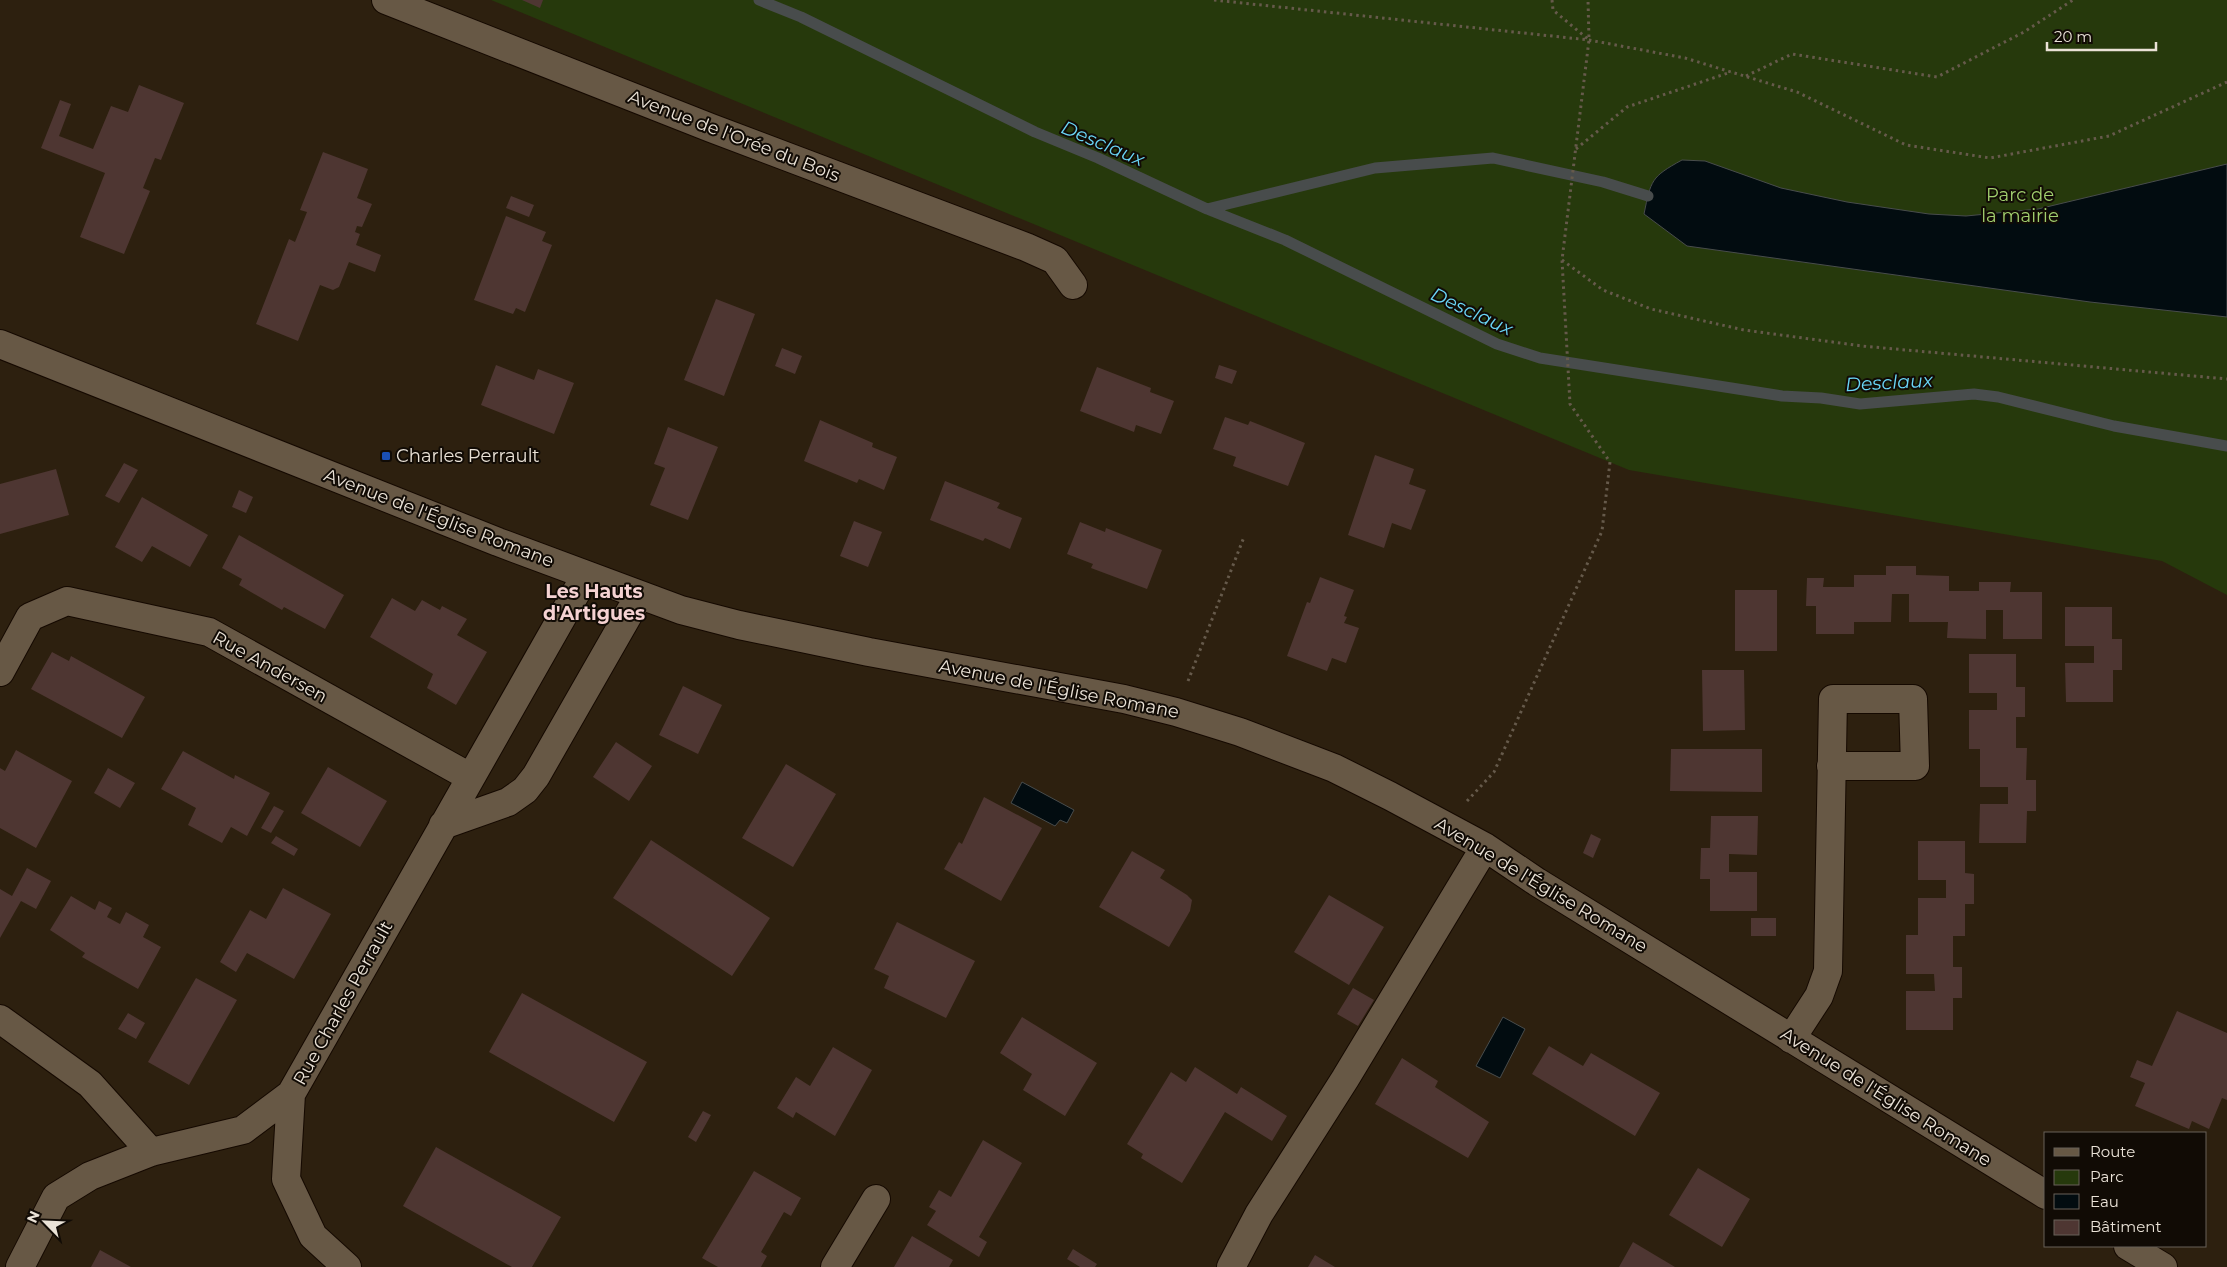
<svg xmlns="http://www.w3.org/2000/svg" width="2227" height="1267" font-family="Montserrat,sans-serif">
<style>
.green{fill:#26390c}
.water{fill:#020c10;stroke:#484c4c}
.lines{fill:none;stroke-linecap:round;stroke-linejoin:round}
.stream{stroke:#484c4c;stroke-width:11}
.building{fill:#4e3632}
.minor-casing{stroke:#150900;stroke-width:30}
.path{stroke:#665a4b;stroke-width:3;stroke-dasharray:2.5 4;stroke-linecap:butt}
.minor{stroke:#675845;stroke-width:28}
.transit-dot{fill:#1a4fb4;stroke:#110b05;stroke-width:2}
.labels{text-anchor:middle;stroke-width:4;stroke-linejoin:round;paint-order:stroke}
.street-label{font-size:18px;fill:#eae2d7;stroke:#110b05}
.park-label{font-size:18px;fill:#a1cf6e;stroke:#110b05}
.poi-label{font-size:18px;fill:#eae2d7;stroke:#110b05;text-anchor:start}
.water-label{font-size:19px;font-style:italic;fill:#6ad6f6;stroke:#110b05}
.neighbourhood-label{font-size:19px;font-weight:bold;fill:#f5d2d2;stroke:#110b05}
</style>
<rect width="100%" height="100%" fill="#2d200f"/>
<path class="green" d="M491,0H2227V595L2162,561L1629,470Z"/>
<path class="water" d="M1682,160L1705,161L1781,188L1847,202L1929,214L1966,216L2038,209L2227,164V317L2090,302L1687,246L1644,214C1651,180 1651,177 1682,160Z
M1022,782L1074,810L1067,823L1060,820L1055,826L1011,803Z
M1503,1017L1525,1029L1500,1078L1476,1066Z"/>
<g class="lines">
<path class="stream" d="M759,0L801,17L1035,132L1098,158L1207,209L1285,240L1497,344L1540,358L1782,396L1821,398L1860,404L1974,394L1998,397L2114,426L2227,446
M1207,209L1375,168L1493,158L1603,182L1648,196"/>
</g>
<path class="building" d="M522,0H543L540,8Z
M139,85L184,103L161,160L155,158L143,188L150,191L124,254L80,237L105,173L41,148L60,100L71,104L59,136L93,149L111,106L128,112Z
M323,152L368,169L357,198L372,204L362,227L357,226L355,232L360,234L356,245L381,255L375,272L349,262L339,287L333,290L320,285L298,341L256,324L289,239L295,242L307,212L300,210Z
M511,196L534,205L529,217L506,208Z
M506,216L546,232L542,241L552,245L525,312L516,308L513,314L474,300Z
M716,299L755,314L724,396L684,380Z
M782,348L802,356L795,374L775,366Z
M496,365L534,380L538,369L574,383L554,434L481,405Z
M1219,365L1237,371L1232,384L1215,378Z
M1097,367L1151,388L1150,392L1174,401L1161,434L1136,425L1134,432L1080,411Z
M1225,417L1248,425L1250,421L1305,443L1288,486L1233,466L1236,457L1213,449Z
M820,420L873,443L872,447L897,457L884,490L859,479L857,483L804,461Z
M668,427L718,447L688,520L650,505L665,468L654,464Z
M1375,455L1414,469L1409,484L1426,490L1411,530L1392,523L1384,548L1348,535Z
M124,463L138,470L119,503L105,496Z
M56,469L69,515L0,534V484Z
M945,481L1000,503L997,508L1022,518L1010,549L985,538L983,541L930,520Z
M239,490L253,497L246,513L232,507Z
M142,497L208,535L190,567L152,546L142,562L115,547Z
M854,521L882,532L868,567L840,556Z
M1080,522L1105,532L1106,528L1162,550L1147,589L1091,568L1093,564L1067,554Z
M239,535L344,595L325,629L284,607L282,610L239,585L242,579L222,568Z
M1886,566H1916V575L1949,576V591H1979V582H2011L2010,592H2042V639H2003V610H1986V639L1947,638L1948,622H1909V594H1892L1891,622H1854V634H1816V606H1806L1807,578H1824L1823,587H1854V575H1886Z
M1320,577L1354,590L1344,616L1347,617L1344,623L1359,628L1346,663L1332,658L1327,671L1287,656L1307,602L1310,603Z
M1735,590H1777V651H1735Z
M392,598L415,611L422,600L440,610L442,606L467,619L457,635L487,652L456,705L427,688L433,674L370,637Z
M2065,607H2112V639H2122V670H2113V702H2066L2065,663H2094V646H2065Z
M52,652L69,661L71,656L145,697L122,738L31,689Z
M1969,654H2016V687H2025V717H2016V748H2027L2026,780H2036V811H2027L2026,843H1979L1980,804H2008V787H1980V749H1969V710H1997V693H1969Z
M1702,670H1744L1745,730L1703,731Z
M683,686L722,705L698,754L659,735Z
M616,742L652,766L629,801L593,777Z
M1671,749H1762V792L1670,791Z
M16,750L72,781L36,848L0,828V768L5,771Z
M183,751L234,779L235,775L270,793L247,836L231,827L222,843L188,825L196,808L161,789Z
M786,764L836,794L793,867L742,838Z
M328,767L387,801L360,847L301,813Z
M108,768L135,783L120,808L94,793Z
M984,797L1042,828L1001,901L944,869L959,842L962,844Z
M274,806L284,811L271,833L261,828Z
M1711,816H1758L1757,855L1729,854V872H1757V911H1710V879H1700L1701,848H1710Z
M1591,834L1601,839L1593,858L1583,853Z
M276,836L298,849L294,856L271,843Z
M651,840L770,918L732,976L613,898Z
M1918,841H1965V873L1974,874V904H1965V936H1953V967H1962V998H1953V1030H1906V991H1935L1934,974H1906V935H1918V898H1946V880H1918Z
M1132,851L1165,870L1160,878L1187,895L1192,900L1190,911L1169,947L1099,907Z
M27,868L51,881L36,909L21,901L0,938V889L12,896Z
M283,888L331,914L294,979L247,953L236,972L220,962L250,910L266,919Z
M1329,895L1384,927L1349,985L1294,952Z
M71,896L95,910L99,901L112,908L107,917L120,924L126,912L149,925L143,937L161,947L138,989L82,957L85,953L50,930Z
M1751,918H1776V936H1751Z
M897,922L975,961L946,1018L884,988L889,976L874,969Z
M196,978L237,1000L189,1085L148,1062Z
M1353,988L1374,1000L1358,1026L1337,1014Z
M522,993L647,1062L614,1122L489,1052Z
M2177,1011L2227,1033V1100L2222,1098L2209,1129L2192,1121L2189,1129L2135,1106L2145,1083L2130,1077L2137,1060L2152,1066Z
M128,1013L145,1023L136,1039L118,1029Z
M1022,1017L1097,1063L1065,1116L1023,1090L1032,1074L1000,1053Z
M1549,1046L1583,1066L1591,1053L1660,1093L1635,1136L1532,1074Z
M833,1047L872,1070L835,1136L796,1112L793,1118L777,1108L796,1077L810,1086Z
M1402,1058L1438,1081L1435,1087L1489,1122L1468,1158L1375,1104Z
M1195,1067L1237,1094L1241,1087L1287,1116L1272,1141L1225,1112L1182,1183L1141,1158L1143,1154L1127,1144L1171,1072L1186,1082Z
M703,1111L711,1115L696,1142L688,1137Z
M983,1140L1022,1163L979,1237L987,1242L979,1257L927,1225L936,1211L929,1207L939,1190L951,1197Z
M436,1147L561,1217L532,1267H512L403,1206Z
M1698,1168L1750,1199L1722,1247L1669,1215Z
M754,1171L801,1198L791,1216L784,1212L761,1252L767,1256L761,1267H718L702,1258Z
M912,1236L953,1260L949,1267H894Z
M1633,1242L1675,1267H1619Z
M1073,1249L1097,1264L1095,1267H1080L1067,1259Z
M100,1250L131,1267H91Z
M1315,1255L1335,1267H1308Z"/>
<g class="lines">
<defs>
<path id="minor" d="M386,0L711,128L1026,247L1055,260L1073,285
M0,344L498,542L681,610L739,625L869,652L1124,699L1176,712L1240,732L1334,768L1390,796L1485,847L1537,882L2046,1195
M0,672L30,617L67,601L209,632L470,777
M443,825L508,802L525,790L536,776L639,596
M0,1019L90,1084L151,1152
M1791,1039L1819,996L1828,971L1833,699H1913L1915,766H1831
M291,1094L286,1179L313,1236L347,1267
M2128,1246L2163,1267
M20,1267L56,1197L90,1176L151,1152L243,1130L291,1094L586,575
M835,1267L876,1199
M1231,1267L1259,1214L1345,1079L1485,847"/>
</defs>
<use href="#minor" class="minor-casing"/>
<path class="path" d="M1214,0L1589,40L1685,58L1797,92L1906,145L1990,158L2109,136L2227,82
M1552,0L1553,10L1589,40
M1746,76L1792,54L1937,77L2024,32L2073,0
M1576,149L1627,107L1731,72
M1562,260L1603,290L1651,309L1744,330L1862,346L2227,379
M1188,681L1244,537
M1467,801L1494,772L1602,531L1610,462L1570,404L1562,260L1589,40L1588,0"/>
<use href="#minor" class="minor"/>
</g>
<rect class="transit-dot" x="381" y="451" width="10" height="10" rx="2.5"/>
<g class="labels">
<g class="street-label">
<text transform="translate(734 136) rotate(21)" y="6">Avenue de l'Orée du Bois</text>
<text transform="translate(439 518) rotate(21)" y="6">Avenue de l'Église Romane</text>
<text transform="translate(270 667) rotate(29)" y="6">Rue Andersen</text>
<text transform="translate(1059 689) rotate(11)" y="6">Avenue de l'Église Romane</text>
<text transform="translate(1541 885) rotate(31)" y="6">Avenue de l'Église Romane</text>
<text transform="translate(343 1003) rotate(-61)" y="6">Rue Charles Perrault</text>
<text transform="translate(1886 1097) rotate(32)" y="6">Avenue de l'Église Romane</text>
</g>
<g class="park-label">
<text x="2020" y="201">Parc de<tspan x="2020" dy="21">la mairie</tspan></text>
</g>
<g class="poi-label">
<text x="396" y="462">Charles Perrault</text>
</g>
<g class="water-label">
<text transform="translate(1103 143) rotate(23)" y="7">Desclaux</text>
<text transform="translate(1472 311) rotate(25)" y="7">Desclaux</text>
<text transform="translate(1889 382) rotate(-3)" y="7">Desclaux</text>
</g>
<g class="neighbourhood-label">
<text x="594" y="598">Les Hauts<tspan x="594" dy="22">d'Artigues</tspan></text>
</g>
</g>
<rect x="2044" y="1132" width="162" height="115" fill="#110b05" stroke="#686159"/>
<rect x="2054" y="1148" width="25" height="8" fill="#675845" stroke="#686159"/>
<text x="2090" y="1157" font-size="15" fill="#eae2d7">Route</text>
<rect x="2054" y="1170" width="25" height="15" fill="#26390c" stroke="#686159"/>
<text x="2090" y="1182" font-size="15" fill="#eae2d7">Parc</text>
<rect x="2054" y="1194" width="25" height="15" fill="#020c10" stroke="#686159"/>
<text x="2090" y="1207" font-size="15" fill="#eae2d7">Eau</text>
<rect x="2054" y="1220" width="25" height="15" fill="#4e3632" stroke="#686159"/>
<text x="2090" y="1232" font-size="15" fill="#eae2d7">Bâtiment</text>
<g transform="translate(45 1222) rotate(294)" stroke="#110b05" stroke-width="4" paint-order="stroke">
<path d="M0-4L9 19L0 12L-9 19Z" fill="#eae2d7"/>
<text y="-8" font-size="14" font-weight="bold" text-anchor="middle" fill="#eae2d7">N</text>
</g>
<path d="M2047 42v8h109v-8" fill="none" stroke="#eae2d7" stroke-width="2.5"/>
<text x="2054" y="42" font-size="15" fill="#eae2d7" stroke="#110b05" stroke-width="4" paint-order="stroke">20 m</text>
</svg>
